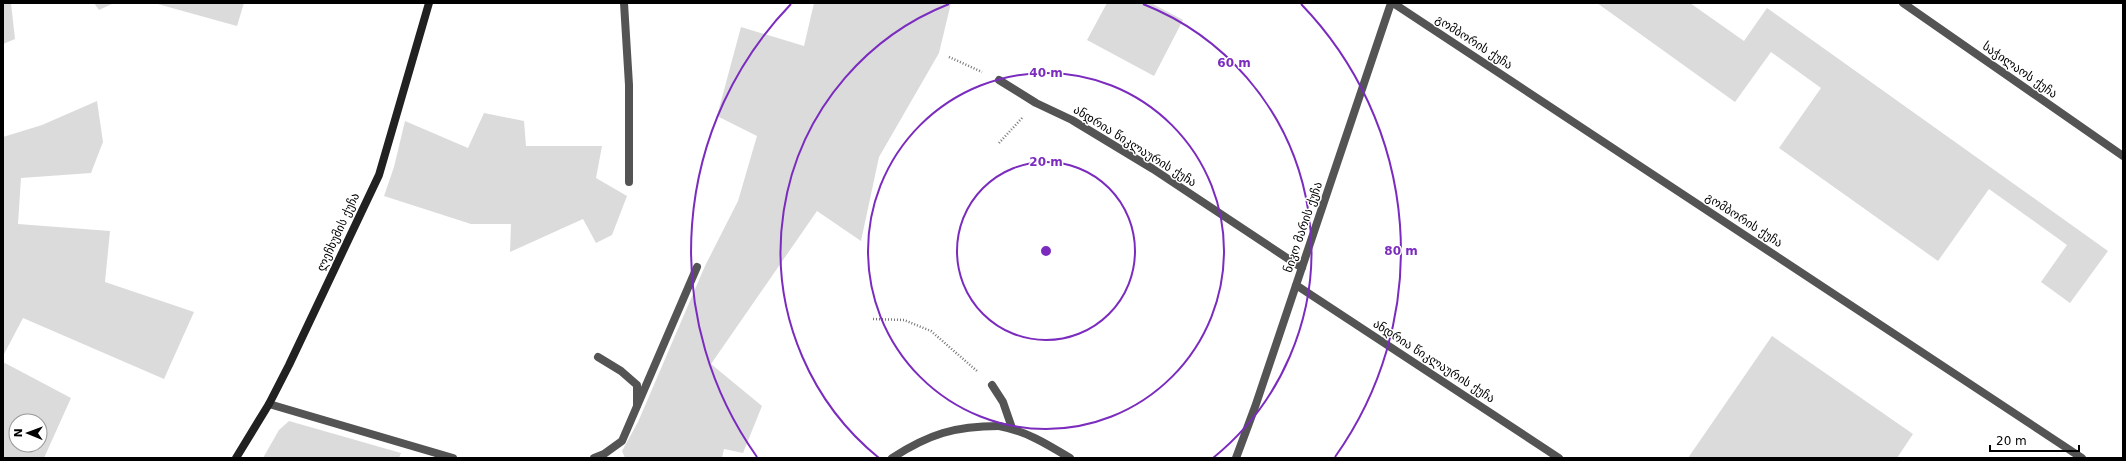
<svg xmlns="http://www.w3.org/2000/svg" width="2126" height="461" font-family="'DejaVu Sans','Noto Sans Georgian',sans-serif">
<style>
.green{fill:#dbdbdb;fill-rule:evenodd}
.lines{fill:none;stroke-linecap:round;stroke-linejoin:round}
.path{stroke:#767676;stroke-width:2.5;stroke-dasharray:1 2;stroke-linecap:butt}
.lane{stroke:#545454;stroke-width:8}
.street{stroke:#545454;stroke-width:8}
.secondary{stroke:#212121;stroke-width:8}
.ring{fill:none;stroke:#7b2cbf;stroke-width:2}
.labels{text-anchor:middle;stroke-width:3;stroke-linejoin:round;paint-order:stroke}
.street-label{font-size:12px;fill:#000;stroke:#fff}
.centre{fill:#7b2cbf;stroke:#fff;stroke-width:2}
.ring-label{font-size:12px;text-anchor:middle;font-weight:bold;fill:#7b2cbf;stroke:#fff;stroke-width:3;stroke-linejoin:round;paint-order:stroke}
</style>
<rect width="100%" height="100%" fill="#fff"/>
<path class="green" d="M3,3H11L15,39L3,44Z
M94,3H114L99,10Z
M154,3H244L237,26Z
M814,3H951L939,53L879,157L861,241L817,211L711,364L762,406L743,453L724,449L722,458H625L622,451L638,422L705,266L738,201L757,136L717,116L741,27L804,46Z
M1107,3H1151L1183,20L1154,76L1087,40Z
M1597,3H1690L1744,41L1767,8L2108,251L2070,303L2041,282L2067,245L1989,189L1938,261L1779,148L1821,88L1771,52L1735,102Z
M97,101L103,142L91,173L21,178L18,224L110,231L105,282L194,312L164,379L23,318L3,356V137L42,125Z
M484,113L524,121L526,146H602L596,178L627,196L612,235L596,243L583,219L510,252L511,224H471L384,196L394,167L405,121L468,148Z
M1772,336L1913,434L1897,458H1688Z
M3,362L71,398L44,458H3ZM16,421H40V445H16Z
M289,421L401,453L399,458H263L279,430Z"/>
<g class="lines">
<path class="path" d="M949,57L982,72
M999,143L1023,117
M873,319L904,320L931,331L977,371"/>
<path class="lane" d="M598,357L621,371L637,385V405
M992,385L1003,402L1012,428
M892,458C929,434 955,426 999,426"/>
<path class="street" d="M624,3L629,85V182
M1393,3L2082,458
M1903,3L2123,156
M999,80L1036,103L1072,120L1153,169L1302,268
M1296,285L1559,458
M269,404L453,458
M999,426C1026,431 1047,444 1070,458
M594,458L604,454L622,441L697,267
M1236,458L1255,407L1391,3"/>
<path class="secondary" d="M236,458L269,404L289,365L379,175L429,3"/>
</g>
<g class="ring">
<circle cx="1046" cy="251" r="89"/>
<circle cx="1046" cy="251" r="178"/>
<path d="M879 458A266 266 0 0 1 949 4M1143 4A266 266 0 0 1 1213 458"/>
<path d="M757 457A355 355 0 0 1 791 4M1301 4A355 355 0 0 1 1335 457"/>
</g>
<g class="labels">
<g class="street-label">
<text transform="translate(1474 42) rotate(33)" y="4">გომბორის ქუჩა</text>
<text transform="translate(2020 70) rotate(35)" y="4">საჭილაოს ქუჩა</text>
<text transform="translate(1135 146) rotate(32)" y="4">ანდრია წიკლაურის ქუჩა</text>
<text transform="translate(1744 220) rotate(33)" y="4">გომბორის ქუჩა</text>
<text transform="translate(1303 227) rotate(-71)" y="4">ნიკო მარის ქუჩა</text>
<text transform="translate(338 232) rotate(-65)" y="4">ლეჩხუმის ქუჩა</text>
<text transform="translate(1434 361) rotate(33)" y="4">ანდრია წიკლაურის ქუჩა</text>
</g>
</g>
<circle cx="1046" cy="251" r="6" class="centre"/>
<g class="ring-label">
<text x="1234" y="67">60 m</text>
<text x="1046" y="77">40 m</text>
<text x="1046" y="166">20 m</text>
<text x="1401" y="255">80 m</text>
</g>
<rect width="2126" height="461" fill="none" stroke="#000000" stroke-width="8"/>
<g transform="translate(28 433) rotate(271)"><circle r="19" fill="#ffffff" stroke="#999999"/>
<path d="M0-3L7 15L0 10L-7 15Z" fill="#000000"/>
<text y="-6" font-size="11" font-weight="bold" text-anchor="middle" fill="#000000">N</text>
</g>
<path d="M1990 445v6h89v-6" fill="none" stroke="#000000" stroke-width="2"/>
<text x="1996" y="445" font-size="12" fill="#000000" stroke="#ffffff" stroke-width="3" paint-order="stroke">20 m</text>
</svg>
